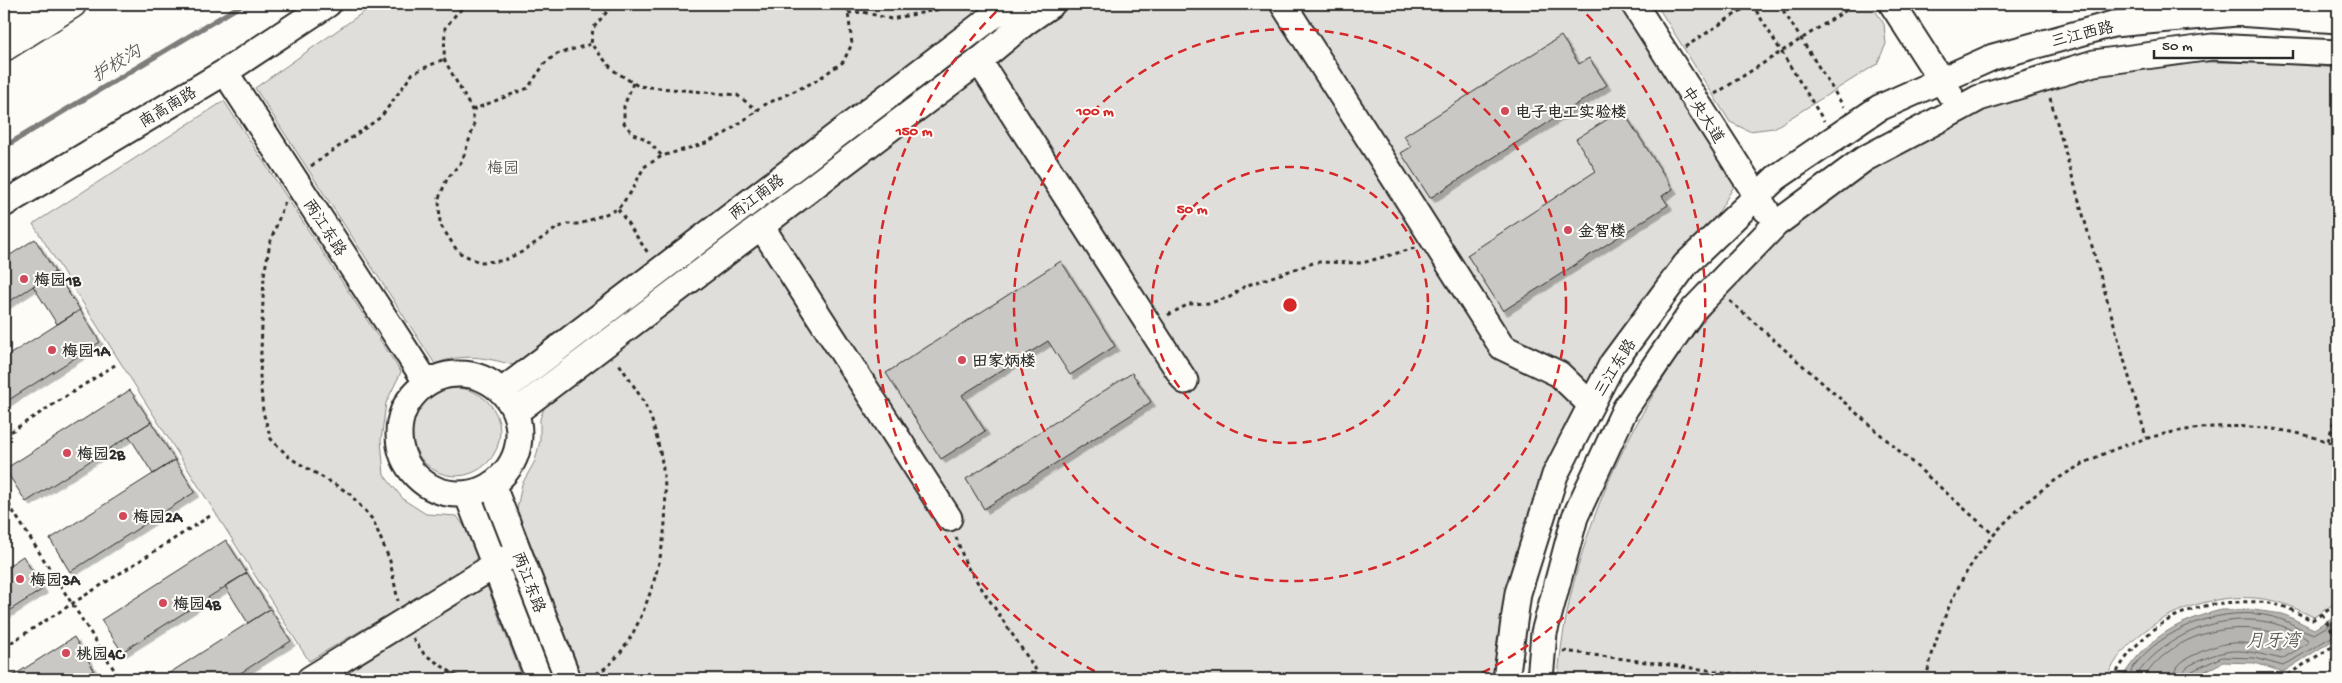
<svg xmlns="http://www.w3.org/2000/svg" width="2342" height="683" font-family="'Gochi Hand','LXGW WenKai TC',sans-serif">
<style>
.green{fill:#dfdeda;stroke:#858482}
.water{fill:#b5b4b1;stroke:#7e7d7b}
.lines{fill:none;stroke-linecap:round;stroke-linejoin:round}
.shore{stroke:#626261;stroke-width:1}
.stream{stroke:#7e7d7b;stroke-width:5.5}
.building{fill:#c9c8c4;stroke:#2b2b2b;filter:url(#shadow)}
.minor-casing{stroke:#2b2b2b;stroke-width:29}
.major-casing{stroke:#2b2b2b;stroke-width:31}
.path{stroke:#2b2b2b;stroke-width:3;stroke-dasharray:4 4;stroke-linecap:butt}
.minor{stroke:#fdfcf7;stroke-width:25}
.major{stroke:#fdfcf7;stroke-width:28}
.ring{fill:none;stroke:#d62828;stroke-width:2.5;stroke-dasharray:9 6}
.poi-dot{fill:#d1495b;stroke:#fdfcf7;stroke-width:2}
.labels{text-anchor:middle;stroke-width:4;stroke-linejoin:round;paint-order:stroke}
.street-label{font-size:16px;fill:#2b2b2b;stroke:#fdfcf7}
.poi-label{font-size:16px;font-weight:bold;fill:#2b2b2b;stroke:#fdfcf7;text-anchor:start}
.park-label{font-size:16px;fill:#585857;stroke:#fdfcf7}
.water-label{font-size:18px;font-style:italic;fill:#5b5b5a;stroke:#fdfcf7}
.centre{fill:#d62828;stroke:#fdfcf7;stroke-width:2.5}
.ring-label{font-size:15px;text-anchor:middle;font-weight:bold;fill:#d62828;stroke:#fdfcf7;stroke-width:4;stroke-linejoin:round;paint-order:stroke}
</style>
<defs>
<filter id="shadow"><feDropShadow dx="4.5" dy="4.5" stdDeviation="0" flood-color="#0004"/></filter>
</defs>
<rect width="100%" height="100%" fill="#fdfcf7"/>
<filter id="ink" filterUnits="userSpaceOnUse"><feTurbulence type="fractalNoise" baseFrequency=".02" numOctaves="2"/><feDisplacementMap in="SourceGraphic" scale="10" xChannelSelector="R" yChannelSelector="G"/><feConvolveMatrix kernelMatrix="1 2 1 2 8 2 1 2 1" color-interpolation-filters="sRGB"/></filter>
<g filter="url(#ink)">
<path class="green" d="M375,4H968L974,14L513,365C485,357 462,353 435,364L255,88Z
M1071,4H1624L1737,181L1717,215L1683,254L1574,412L1500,679H583L517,509L522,484L535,461L540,441V419L548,398L1034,28Z
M1656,4H1871L1884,24L1886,44L1877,64L1774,128L1749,131L1730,122Z
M2206,62L2272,63L2338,68V601L2314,617C2302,612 2290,605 2278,602C2216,585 2132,618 2106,679H1558C1570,509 1670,333 1797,220C1839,184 1896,150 1945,125C1958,118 1973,114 1986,108C2059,80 2128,68 2206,62Z
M224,101L401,372L386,403L381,440L384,475L404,500L426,514L457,516L474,540L482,559L309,661L33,224Z
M412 432a44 44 0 1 1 88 0a44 44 0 1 1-88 0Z
M487,586L523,679H336Z"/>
<path class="water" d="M2221,610H2253L2283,614L2314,629L2338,614V637L2283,672L2255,663L2223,662L2190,679H2121C2147,638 2175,622 2221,610Z"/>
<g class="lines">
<path class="shore" d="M2127,679C2130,673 2134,665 2139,660C2171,623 2236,602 2283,620C2293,624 2303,631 2314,634L2338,620
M2134,679C2168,625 2254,599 2308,640V643L2282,659C2246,651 2234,645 2199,661C2190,665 2182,668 2181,679
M2143,679C2167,640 2217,623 2261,630C2273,632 2283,633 2293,641L2280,651C2244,641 2229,638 2194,655C2183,660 2174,666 2173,679
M2187,679L2192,671L2222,657L2255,658L2283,666L2338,633"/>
<path class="stream" d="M4,147L243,4"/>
</g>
<path class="building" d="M1561,36L1579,64L1589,58L1607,85L1430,198L1401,153L1411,147L1404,136Z
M1622,110L1673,189L1662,196L1668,205L1503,311L1467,255L1596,171L1576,139Z
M35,239L55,272L4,305V259Z
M1061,261L1115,346L1070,375L1048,341L962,395L985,431L941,459L886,373Z
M55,272L80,310L57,324L33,286Z
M80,310L100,342L4,403V358Z
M1132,373L1151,402L984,509L966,479Z
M130,390L151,422L26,502L5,469Z
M151,422L175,460L153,474L129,436Z
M175,460L195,492L70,572L50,539Z
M226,540L247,573L122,652L101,620Z
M23,556L43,589L4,614V569Z
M247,573L270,609L248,623L225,586Z
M270,609L291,641L231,679H160Z
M74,637L94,670L79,679H8Z"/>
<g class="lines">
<defs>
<path id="minor" d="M1283,4L1502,347L1559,374L1591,405
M1634,4L1766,210
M1892,4L1950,94
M979,61L1185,381
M225,72L427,383
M4,204L225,72L328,4
M761,226L949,518
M399 434a60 60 0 1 1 120 0a60 60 0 1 1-120 0Z
M502,391L989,19L1012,4
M516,412L979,61L1026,22L1052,4
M492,484L568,679
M467,494L539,679
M310,679L518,551
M1506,679L1518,593L1555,475L1612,364L1686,264L1776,178L1879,108L1993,57L2113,24L2237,13L2338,20
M1540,679L1544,633L1575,517L1625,409L1693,310L1776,224L1864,159L1959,109L1979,98L2094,63L2212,47L2338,53"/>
<path id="major" d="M4,17L25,4
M4,47L72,4"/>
</defs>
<use href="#minor" class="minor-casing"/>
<use href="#major" class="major-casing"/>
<path class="path" d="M468,4L457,13L445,28L444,59L472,110L474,126L462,161L447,179L439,198L440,224L458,252L479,262L502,261L522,252L557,228L567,224H580L618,209L631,192L644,167L662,156L706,143L726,133L766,104L814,82L843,62L852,44L847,4
M602,4L612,6L624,4
M1752,4L1824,121
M1779,4L1844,107
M612,6L593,28L591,44L613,70L638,86L737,95L757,110
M848,13L863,12L891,19L965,4
M1685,47L1751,4
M633,83L624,106V123L633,134L646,139L662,156
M1715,94L1856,4
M2050,98L2146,437
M472,110L528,88L545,63L557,54L591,44
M311,166L381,117L413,73L444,59
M285,202L270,243L264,275L260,377L263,412L271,439L290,458L349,493L373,520L390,561L398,601
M618,209L648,253
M1730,301L1994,535
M1168,315L1189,304L1210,303L1230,297L1245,286L1316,262L1362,263L1415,248
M4,436L115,365
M2328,441L2338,407
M4,497L120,679
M956,537L966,565L1042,679
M2322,614L2338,640
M413,638L424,654L461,679
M4,647L210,516
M1563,651L1776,679
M589,678C595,674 603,670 608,666C626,650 638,625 646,604C670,541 672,486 652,421C645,400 630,381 618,362
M1926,679C1934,642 1947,606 1966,573C2042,449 2202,395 2338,445
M2113,679C2139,629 2183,603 2239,602C2254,601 2271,602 2285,607C2294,611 2303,616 2312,620L2338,604
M2281,679L2338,643"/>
<use href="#minor" class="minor"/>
<use href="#major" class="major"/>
</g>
</g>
<g class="ring">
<circle cx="1290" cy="305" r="138"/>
<circle cx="1290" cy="305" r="276"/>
<path d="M1108 678A415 415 0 0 1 1004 4M1576 4A415 415 0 0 1 1472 678"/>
</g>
<g class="poi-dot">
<circle cx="1505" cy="111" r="5"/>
<circle cx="1568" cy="230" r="5"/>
<circle cx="24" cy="279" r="5"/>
<circle cx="52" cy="350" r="5"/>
<circle cx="962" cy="360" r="5"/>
<circle cx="67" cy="453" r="5"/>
<circle cx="123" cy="516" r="5"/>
<circle cx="20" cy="579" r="5"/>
<circle cx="163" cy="603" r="5"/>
<circle cx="66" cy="653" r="5"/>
</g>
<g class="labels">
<g class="street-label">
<text transform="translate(2082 33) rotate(-14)" y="6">三江西路</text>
<text transform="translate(167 106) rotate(-31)" y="6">南高南路</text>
<text transform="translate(1704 114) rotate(57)" y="6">中央大道</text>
<text transform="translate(756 196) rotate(-37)" y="6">两江南路</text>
<text transform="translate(326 227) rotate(57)" y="6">两江东路</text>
<text transform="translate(1614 367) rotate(-58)" y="6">三江东路</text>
<text transform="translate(530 582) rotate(69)" y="6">两江东路</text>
</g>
<g class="poi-label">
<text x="1515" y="117">电子电工实验楼</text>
<text x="1578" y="236">金智楼</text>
<text x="34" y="285">梅园1B</text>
<text x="62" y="356">梅园1A</text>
<text x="972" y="366">田家炳楼</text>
<text x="77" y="459">梅园2B</text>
<text x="133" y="522">梅园2A</text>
<text x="30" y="585">梅园3A</text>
<text x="173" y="609">梅园4B</text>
<text x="76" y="659">桃园4C</text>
</g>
<g class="park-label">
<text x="503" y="173">梅园</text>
</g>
<g class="water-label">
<text transform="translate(116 63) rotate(-31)" y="6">护校沟</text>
<text x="2273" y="646">月牙湾</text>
</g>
</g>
<circle cx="1290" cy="305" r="8" class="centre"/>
<g class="ring-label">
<text x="1095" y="115">100 m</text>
<text x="914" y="135">150 m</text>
<text x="1192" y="213">50 m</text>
</g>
<rect width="2342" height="683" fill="none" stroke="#fdfcf7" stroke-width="20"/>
<rect x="10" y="10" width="2322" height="663" fill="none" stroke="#2b2b2b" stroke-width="2" filter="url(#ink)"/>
<path d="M2154 50v8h139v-8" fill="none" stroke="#2b2b2b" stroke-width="2.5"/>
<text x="2162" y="50" font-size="15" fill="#2b2b2b" stroke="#fdfcf7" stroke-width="4" paint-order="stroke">50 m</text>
</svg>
